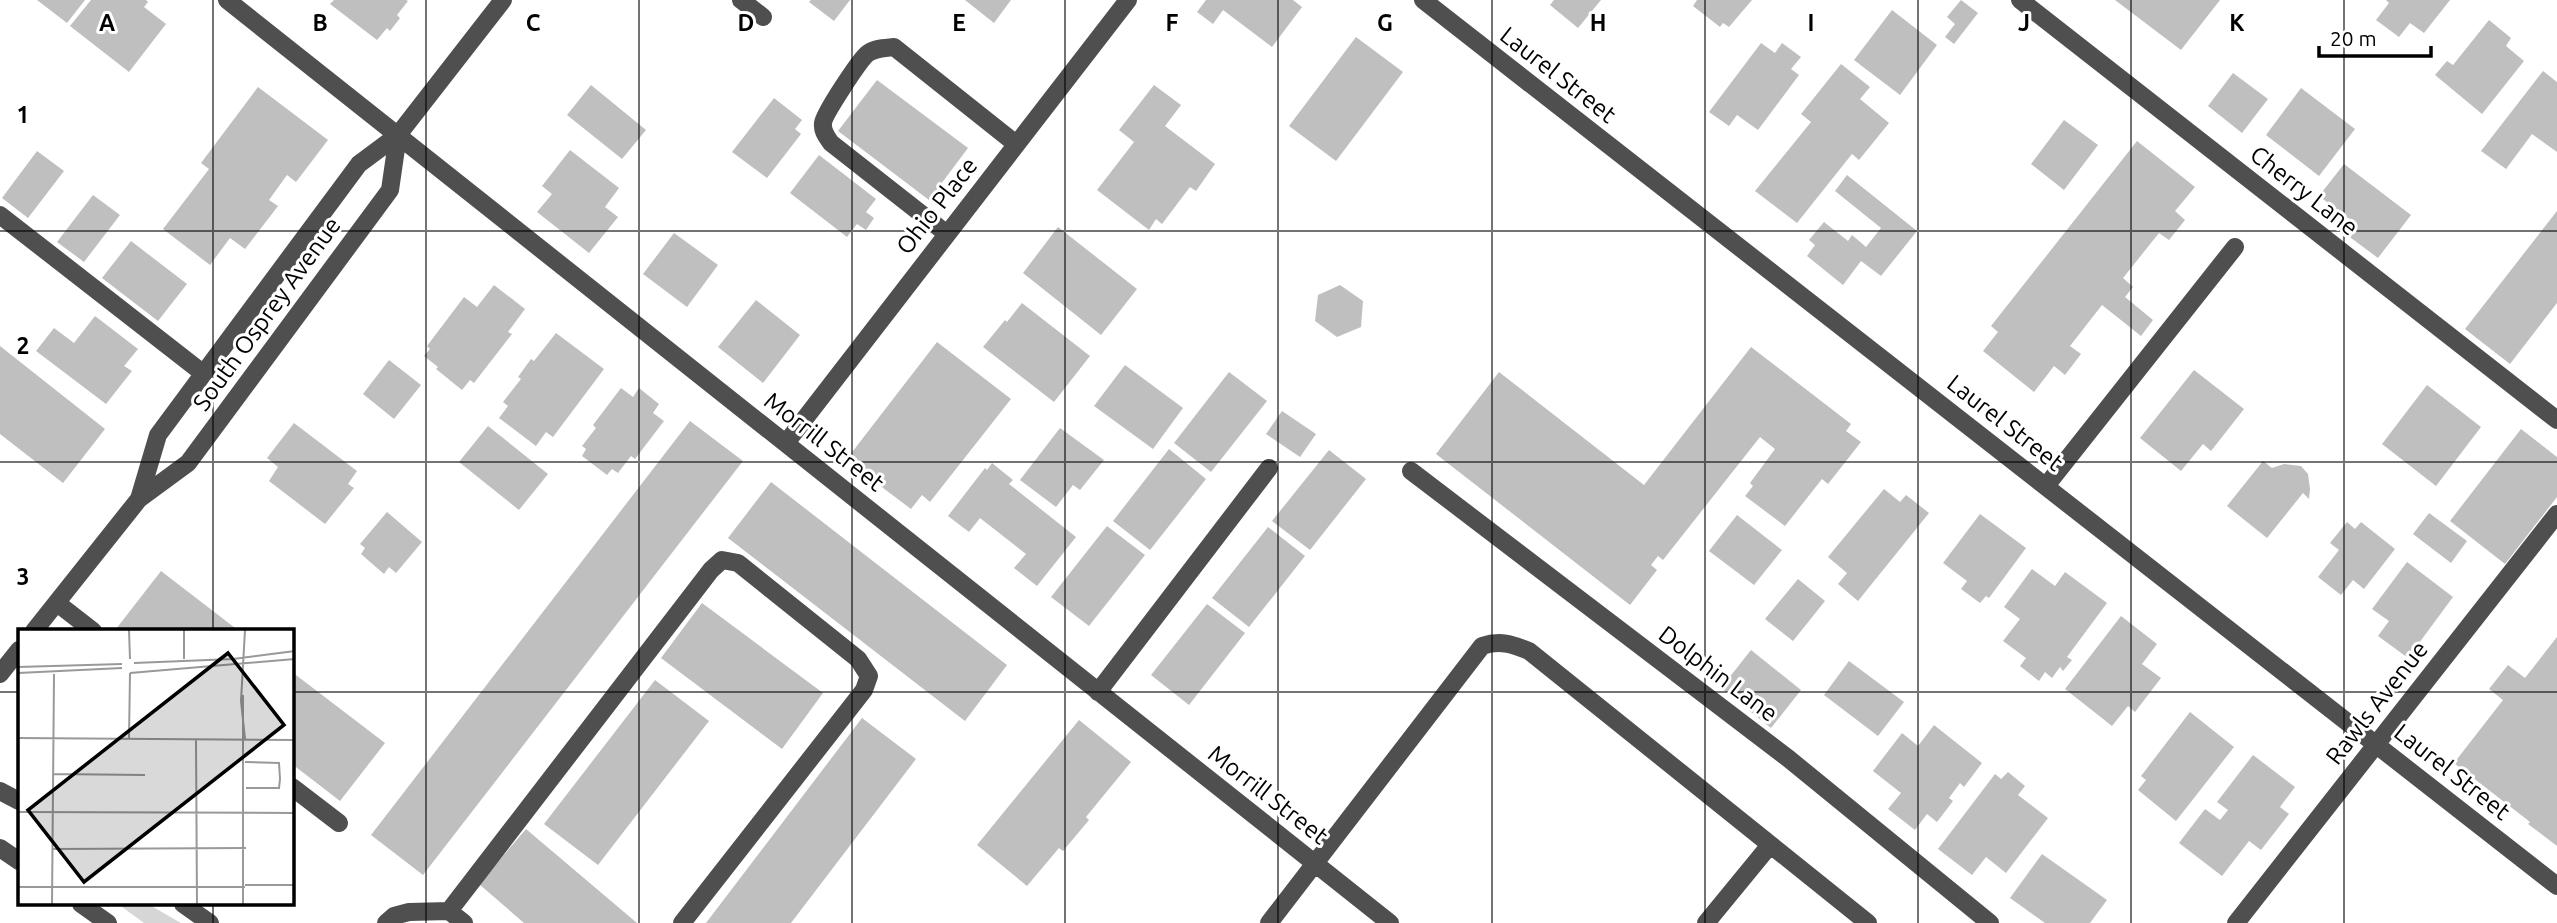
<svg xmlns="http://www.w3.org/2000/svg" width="2557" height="923" font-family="Ubuntu,sans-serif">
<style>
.green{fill:#d6d6d6}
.building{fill:#bfbfbf}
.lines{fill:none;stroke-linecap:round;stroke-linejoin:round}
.minor{stroke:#4f4f4f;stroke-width:18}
.grid{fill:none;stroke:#000;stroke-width:2;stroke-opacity:0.55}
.labels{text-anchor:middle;stroke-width:6;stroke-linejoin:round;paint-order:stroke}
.street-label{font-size:24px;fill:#000;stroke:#fff}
.inset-road{fill:none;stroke:#999;stroke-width:2}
.view{fill:#000;fill-opacity:0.15;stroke:#000;stroke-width:3.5}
.inset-edge{fill:none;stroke:#000;stroke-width:3.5}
.grid-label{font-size:23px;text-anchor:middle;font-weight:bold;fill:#000;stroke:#fff;stroke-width:6;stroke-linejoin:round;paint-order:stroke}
</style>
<rect width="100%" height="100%" fill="#fff"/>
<path class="green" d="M118,904H148L181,923H144Z"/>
<path class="building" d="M37,0H85L67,23Z
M91,0H146L148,2L144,7L166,24L129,72L70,26Z
M334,0H406L408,1L397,15L400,18L390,31L387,28L377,40L330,4Z
M811,0H850L834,21L809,2Z
M965,0H1011L994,23Z
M1206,0H1293L1302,7L1272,47L1223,10L1213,24L1197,12Z
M1554,0H1601L1578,28L1550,5Z
M1697,0H1752L1729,27L1723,23L1720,27L1693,6Z
M1961,0L1978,13L1954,44L1945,37L1955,24L1947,17Z
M2115,0H2220L2181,50Z
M2386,0H2450L2424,33L2410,23L2399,37L2376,20L2389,3Z
M1892,10L1937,45L1900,95L1854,60Z
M2489,20L2511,38L2506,46L2524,61L2482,114L2435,75L2447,61L2453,65Z
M1356,37L1403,72L1336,161L1289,126Z
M1761,43L1775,53L1782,43L1801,57L1791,69L1799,75L1758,130L1737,115L1729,126L1709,112Z
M1841,64L1870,87L1860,99L1889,123L1859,160L1852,154L1797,223L1755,191L1811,122L1801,114Z
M2543,71L2557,82V152L2532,134L2506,169L2481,151Z
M2233,73L2268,99L2242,133L2208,106Z
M877,80L968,148L929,200L838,131Z
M591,85L646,130L622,159L567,115Z
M1154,85L1181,105L1165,126L1215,164L1196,191L1190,187L1162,224L1156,219L1149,230L1097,190L1134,142L1119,130Z
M258,87L328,140L296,182L287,175L269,200L278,206L245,249L230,238L210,265L163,229L209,169L201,163Z
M2301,88L2355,129L2319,176L2266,135Z
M774,98L802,120L795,129L801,134L767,178L732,152Z
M2064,120L2098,145L2064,190L2031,164Z
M2137,141L2195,187L2175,211L2185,220L2169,240L2159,233L2123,278L2133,287L2125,297L2153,320L2141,336L2102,305L2070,346L2081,354L2065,375L2054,366L2034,392L1983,351L1998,332L1991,326Z
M570,150L619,188L605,207L618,217L589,253L537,212L552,194L542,186Z
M37,151L64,171L28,218L2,198Z
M819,155L876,199L866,212L874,218L866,230L857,224L847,237L790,193Z
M2344,164L2411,215L2378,258L2343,232L2352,221L2319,196Z
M1847,175L1917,231L1881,276L1861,261L1843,285L1807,256L1815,245L1809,240L1824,222L1848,241L1852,235L1866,247L1881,228L1835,191Z
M93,195L120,215L84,262L57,242Z
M2557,211V303L2510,364L2465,329Z
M1058,227L1137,289L1101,335L1023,273Z
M674,233L718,265L687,307L643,274Z
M131,241L187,284L158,321L102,278Z
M494,285L525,309L508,332L512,334L474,383L470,380L462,390L436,369L438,367L424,356L430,349L427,346L464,297L477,307Z
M1340,285L1363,301L1361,327L1337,337L1315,321L1318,295Z
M756,300L800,335L763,383L718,347Z
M1022,303L1090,356L1054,402L983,347L1005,320L1007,322Z
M95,316L138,349L124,366L132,371L106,404L36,351L54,328L74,343Z
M556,333L604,369L553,437L546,432L536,446L499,418L508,406L503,402L521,379L518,377L531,359L534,361Z
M937,342L1011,399L930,502L922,495L911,509L846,460Z
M0,346L105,429L63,483L0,434Z
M1751,347L1851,424L1846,431L1861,442L1828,484L1822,479L1785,526L1745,496L1753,486L1750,483L1775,449L1760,437L1663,560L1658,556L1651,565L1657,570L1630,605L1436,454L1499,372L1644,485Z
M389,360L421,385L394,419L363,394Z
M1125,365L1183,408L1153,449L1094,406Z
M2194,370L2244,409L2211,451L2203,444L2181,471L2140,438Z
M1229,372L1267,401L1211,472L1174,443Z
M2427,385L2481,427L2436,486L2382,444Z
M621,388L633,397L639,388L659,404L653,413L664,421L635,459L631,456L618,473L612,469L607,475L582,456L586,449L582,446L596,428L593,425Z
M1282,411L1316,434L1300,457L1266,434Z
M690,421L743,461L423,875L371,835Z
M294,423L357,471L348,484L354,488L325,524L269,481L278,467L267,458Z
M488,426L548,474L519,510L459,462Z
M1060,428L1104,460L1080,490L1073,485L1056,507L1020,480Z
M2521,429L2557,457V497L2505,564L2450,521Z
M1169,449L1206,479L1150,550L1113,521Z
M1329,450L1366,479L1310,550L1272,521Z
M2263,461L2272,468L2284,464L2301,466L2308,474L2310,489L2309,499L2303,493L2267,538L2227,506Z
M992,463L1013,480L1009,484L1076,537L1037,586L1014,568L1026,554L980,518L969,532L948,516L985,468L987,470Z
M771,482L1007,665L965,721L728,538Z
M1884,489L1900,502L1906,495L1929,513L1858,601L1838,584L1847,573L1828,557Z
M387,512L422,542L396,573L389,567L384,574L361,554L365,548L360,544Z
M2429,513L2467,541L2451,563L2413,534Z
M1980,514L2026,548L1989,598L1986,596L1980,603L1961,589L1967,581L1943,563Z
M1737,515L1782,550L1754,585L1709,551Z
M2347,522L2355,529L2361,522L2395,549L2364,589L2353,580L2341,595L2318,577L2339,550L2330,543Z
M1107,526L1145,555L1089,626L1051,597Z
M1268,527L1305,556L1249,627L1212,598Z
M2407,562L2453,597L2408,658L2378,636L2389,621L2372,609Z
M2032,569L2055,586L2065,572L2107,603L2067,657L2072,660L2063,671L2060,667L2052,678L2045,672L2039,681L2020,666L2026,658L2003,641L2020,619L2004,607Z
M161,571L239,631H119L116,629Z
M1798,579L1825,601L1793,641L1765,619Z
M702,603L823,693L782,749L661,658Z
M1207,604L1245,633L1189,705L1151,675Z
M2121,616L2157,644L2142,664L2161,678L2135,712L2128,706L2112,726L2065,689Z
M2557,637V846L2528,824L2530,822L2454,763L2503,700L2489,689L2508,665L2525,678Z
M1751,650L1801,690L1771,728L1721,688Z
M1849,661L1904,702L1878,736L1824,695Z
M292,672L385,743L340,801L292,764Z
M655,680L709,721L598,865L544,824Z
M2190,712L2234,747L2176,821L2138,790L2146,780L2141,776Z
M862,718L916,759L791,923H706Z
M1079,720L1131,762L1086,817L1089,820L1063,851L1059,848L1027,886L977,845Z
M1934,725L1982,763L1964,787L1960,783L1949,798L1953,801L1937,822L1927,814L1915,830L1888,809L1901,793L1873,771L1902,733L1918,746Z
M2253,755L2295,787L2280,807L2289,814L2261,850L2249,841L2222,876L2179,843L2205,809L2220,820L2228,810L2217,802Z
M2008,772L2025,786L2018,795L2048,818L2006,873L1986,857L1972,875L1938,849L1995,774L2001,779Z
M526,829L637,923H524L479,884Z
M2042,854L2107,900L2090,923H2045L2010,898Z"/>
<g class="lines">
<path class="minor" d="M227,0L1390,923
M741,0L763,17
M1423,0L2557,886
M2020,0L2557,420
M0,215L204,374
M947,234L831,143C827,137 822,132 823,123C824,114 859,61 867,54C874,48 885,48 894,47L1016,144
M786,443L1128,0
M1411,471L1789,759L1990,923
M2046,486L2235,247
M139,499L158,435L359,164L398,135L503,0
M57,603L93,631
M34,631L139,499L188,463L390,190L398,135
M0,674L19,650
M1098,692L1269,468
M292,787L339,823
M0,791L19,801
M0,848L19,861
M81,904L108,923
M183,904L210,923
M449,911L711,570L722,560L738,563L858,659L869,676L864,690L682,923
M386,923L394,916L409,912L449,911L464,923
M1269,923L1482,646C1500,640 1512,644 1529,651L1868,923
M1706,923L1770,845
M2236,923L2557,514"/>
</g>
<path class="grid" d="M213,0V631M426,0V923M639,0V923M852,0V923M1065,0V923M1278,0V923M1492,0V923M1705,0V923M1918,0V923M2131,0V923M2344,0V923M0,231H2557M0,462H2557M0,692H19M292,692H2557M213,904V923"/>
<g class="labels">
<g class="street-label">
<text transform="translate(1558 75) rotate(38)" y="8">Laurel Street</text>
<text transform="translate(2304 191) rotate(38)" y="8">Cherry Lane</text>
<text transform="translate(937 206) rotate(-52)" y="8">Ohio Place</text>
<text transform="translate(267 314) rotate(-54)" y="8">South Osprey Avenue</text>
<text transform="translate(2005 423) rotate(38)" y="8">Laurel Street</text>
<text transform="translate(824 442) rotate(38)" y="8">Morrill Street</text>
<text transform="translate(1718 674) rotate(37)" y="8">Dolphin Lane</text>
<text transform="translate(2377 703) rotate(-52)" y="8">Rawls Avenue</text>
<text transform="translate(2452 772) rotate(38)" y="8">Laurel Street</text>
<text transform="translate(1268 795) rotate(38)" y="8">Morrill Street</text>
</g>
</g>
<g transform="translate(18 629)">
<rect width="276" height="276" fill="#fff"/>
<path class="inset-road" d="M111,1L112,30M227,1L223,72L227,110M166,30V1M116,34L215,30L277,22M0,38L104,35M0,44L104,39M112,44L277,30M225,66V276M0,109L277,111M111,109L112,44M178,110L179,276M227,133L261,134L262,150L261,159H228M35,145L127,146M0,183L277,184M35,220L228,219M227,256H277M0,258H227M34,276L36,45"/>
<path class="view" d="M210,24L266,96L66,253L10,181Z"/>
<rect width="276" height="276" class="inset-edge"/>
</g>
<g class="grid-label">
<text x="107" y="31">A</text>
<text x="320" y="31">B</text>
<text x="533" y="31">C</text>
<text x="746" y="31">D</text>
<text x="959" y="31">E</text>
<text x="1172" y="31">F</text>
<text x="1385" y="31">G</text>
<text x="1598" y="31">H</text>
<text x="1811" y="31">I</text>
<text x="2024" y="31">J</text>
<text x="2237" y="31">K</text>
<text x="23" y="123">1</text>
<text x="23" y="354">2</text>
<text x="23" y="585">3</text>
</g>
<path d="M2319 46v10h112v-10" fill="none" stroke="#000000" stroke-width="3.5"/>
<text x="2330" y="46" font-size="21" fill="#000000" stroke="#ffffff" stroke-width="5" paint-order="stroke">20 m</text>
</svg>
